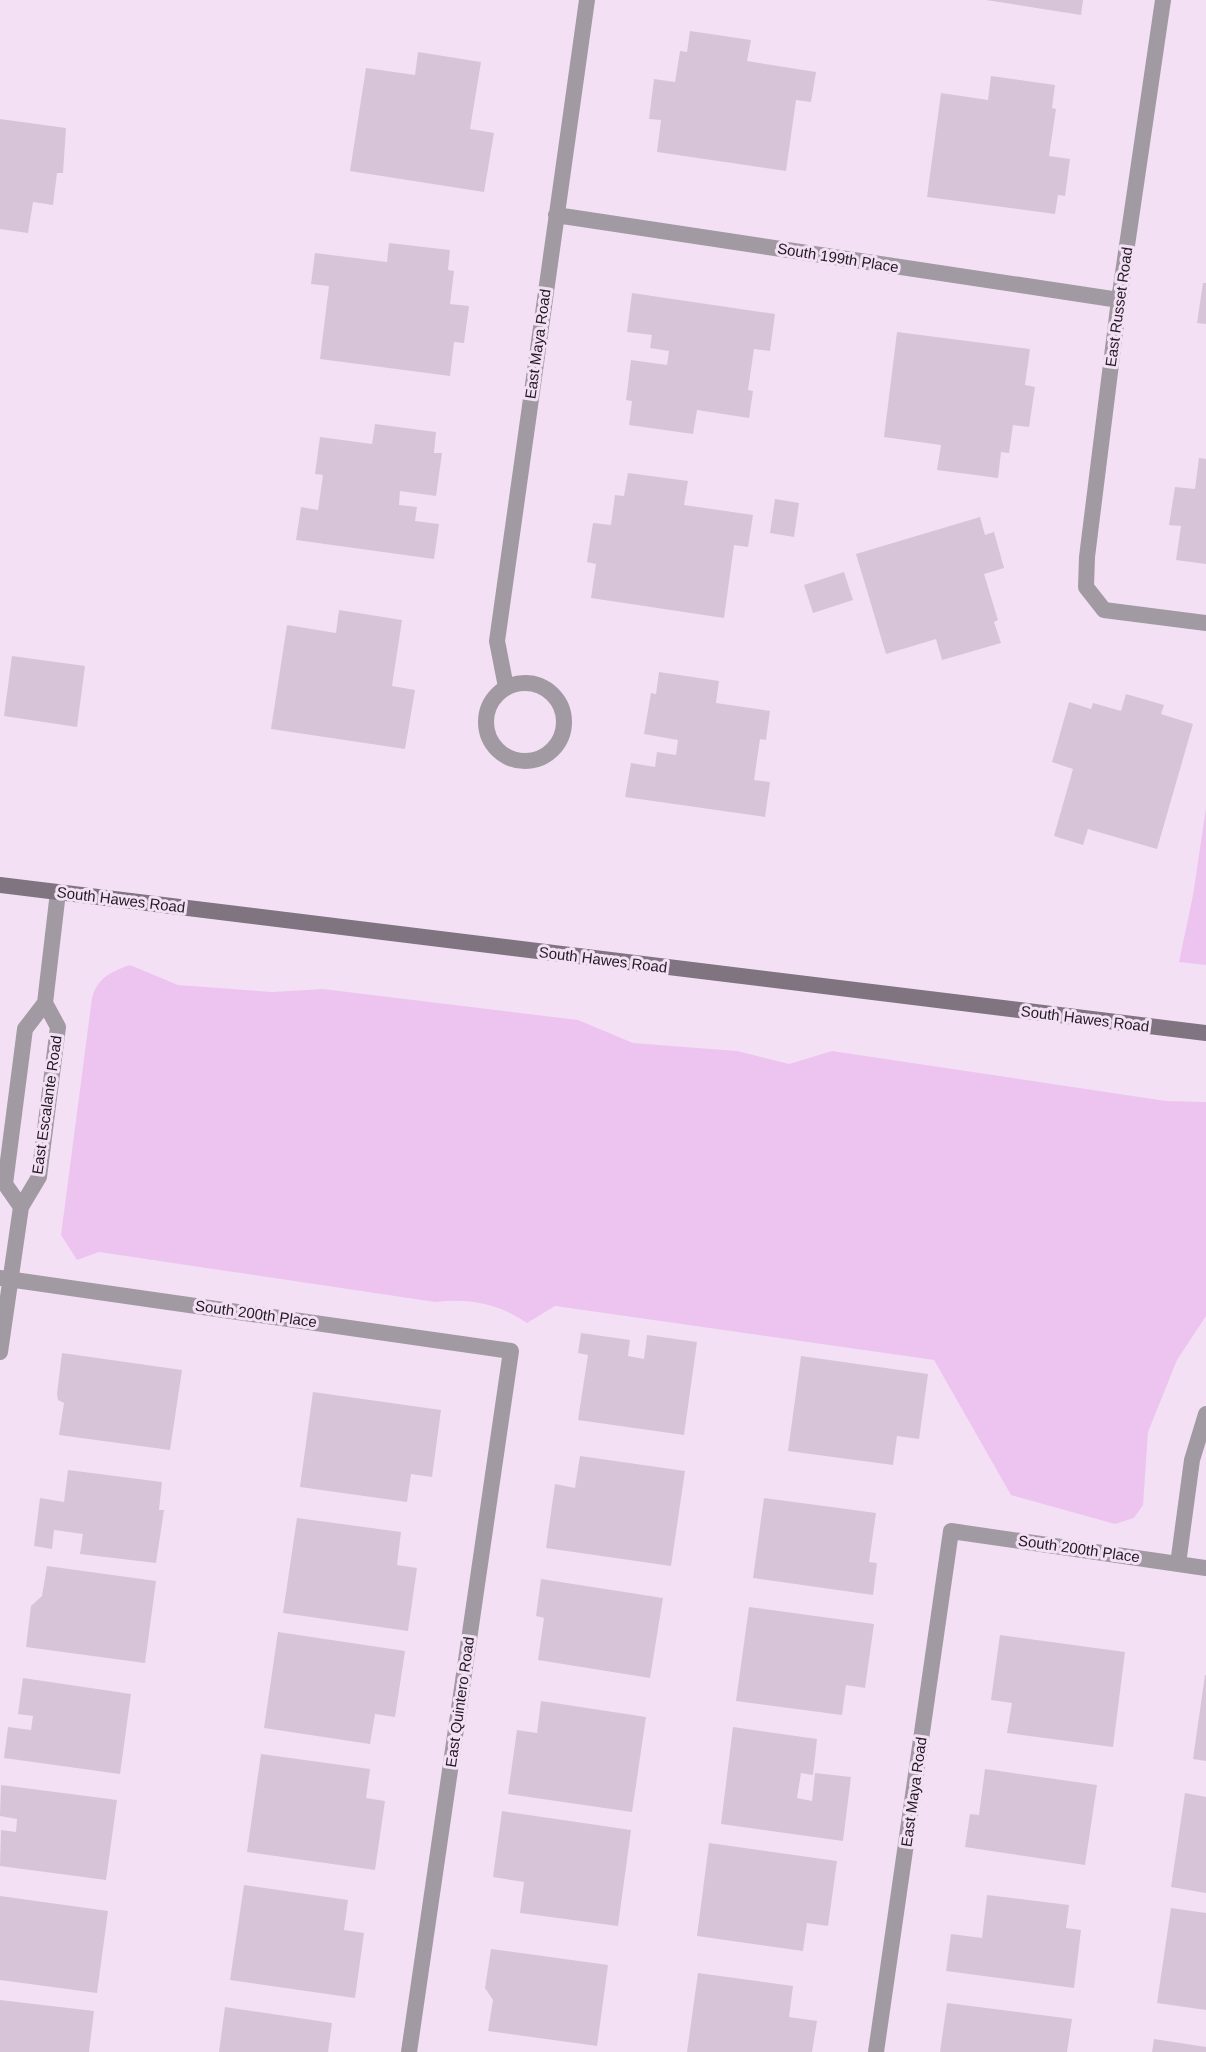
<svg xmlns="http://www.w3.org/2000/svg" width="1206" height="2052" font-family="Helvetica,sans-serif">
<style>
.green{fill:#edc4ef}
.building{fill:#d8c4d9}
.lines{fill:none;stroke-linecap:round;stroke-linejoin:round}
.minor{stroke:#a29aa2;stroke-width:16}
.secondary{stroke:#807481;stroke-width:16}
.labels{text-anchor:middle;stroke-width:6;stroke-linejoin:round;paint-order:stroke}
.street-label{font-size:15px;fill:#211a22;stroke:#f4e0f5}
</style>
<rect width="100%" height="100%" fill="#f4e0f5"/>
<path class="green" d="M1206,808V965L1179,962L1193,895Z
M130,965L178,985L272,992L323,989L578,1020L633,1043L737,1051L789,1064L832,1051L1166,1101L1206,1102V1316L1177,1360L1148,1432L1143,1505L1134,1518L1115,1524L1011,1495L934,1360L555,1306L527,1323C499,1304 470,1298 435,1302L99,1252L77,1260L61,1235L92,998C98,977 111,972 130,965Z"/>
<path class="building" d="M986,0H1083L1081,15Z
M690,31L751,40L747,61L816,72L811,102L796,100L786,171L657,152L661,120L649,119L654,79L675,82L680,51L687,52Z
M418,52L481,62L470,129L494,133L484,192L350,171L366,68L415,75Z
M991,76L1055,85L1052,108L1056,109L1049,156L1070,159L1065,196L1058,195L1055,214L927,197L941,93L988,100Z
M0,119L66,128L63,173H57L53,205L33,202L28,233L0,229Z
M389,243L450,250L448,270L454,271L450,304L469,306L464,343L454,342L450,376L320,359L329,286L311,284L315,253L387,262Z
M1203,283H1206V324L1197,323Z
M632,293L775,314L770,351L754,349L748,390L753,391L749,418L697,410L693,434L629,425L632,401L626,400L631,360L667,365L669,351L650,348L652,335L627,332Z
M897,332L1030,349L1025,385L1035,387L1029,427L1013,425L1009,453L1001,452L998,478L937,470L941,445L884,437Z
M375,424L436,432L434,453H442L436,496L400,491L399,505L417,507L415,521L439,524L434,559L296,540L301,507L318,510L323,475L315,474L320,437L372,444Z
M1199,458L1206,459V564L1176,560L1181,526L1169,525L1175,487L1195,489Z
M628,473L688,481L684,505L753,515L748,547L734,545L724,618L591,598L596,564L587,562L593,523L611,525L615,495L624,496Z
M775,499L799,503L794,537L770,533Z
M980,517L985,535L994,532L1004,568L984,574L998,620L994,622L1001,643L942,660L936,639L886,654L856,554Z
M844,572L853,600L813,613L804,585Z
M339,610L402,620L392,686L415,690L405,749L271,729L287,625L336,633Z
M12,656L85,666L77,727L4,716Z
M659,672L719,681L716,703L770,711L766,740L760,739L754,780L770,782L765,817L625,797L631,763L655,767L657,752L676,755L678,740L644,734L651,693L656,694Z
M1126,694L1164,705L1161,714L1193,724L1157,849L1088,829L1083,845L1054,836L1073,769L1052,762L1069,702L1091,709L1093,703L1121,711Z
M581,1333L630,1340L628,1356L644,1359L647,1335L697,1342L684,1435L578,1420L588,1355L578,1353Z
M62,1353L182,1370L170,1450L59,1435L64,1403L58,1400L57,1394Z
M801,1356L928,1374L919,1439L897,1436L893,1465L788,1451Z
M313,1392L441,1410L432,1477L411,1474L407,1502L300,1487Z
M580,1456L685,1471L671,1566L546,1548L555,1484L575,1488Z
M68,1470L162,1482L159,1510H164L156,1563L80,1554L83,1534L54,1530L52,1549L34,1546L40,1498L64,1502Z
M764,1498L876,1513L869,1562L877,1563L873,1595L753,1578Z
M297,1518L401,1532L397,1565L417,1568L408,1631L283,1613Z
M47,1566L156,1581L145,1663L26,1647L31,1606L42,1596Z
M541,1579L663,1598L650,1678L538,1660L544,1618L536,1616Z
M749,1607L874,1624L865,1688L846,1685L842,1715L736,1701Z
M278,1632L405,1651L395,1717L375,1714L370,1744L264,1728Z
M1000,1635L1125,1652L1113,1747L1007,1733L1012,1703L991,1700Z
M1205,1675H1206V1761L1193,1759Z
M23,1678L131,1694L120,1774L4,1758L8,1727L31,1730L33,1716L18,1714Z
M541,1701L646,1717L632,1812L508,1794L517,1730L537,1733Z
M733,1727L817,1739L813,1775L801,1773L797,1798L812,1801L815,1773L851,1777L843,1841L721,1824Z
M261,1754L370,1769L366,1798L385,1801L375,1870L247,1852Z
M985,1769L1097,1785L1085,1865L965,1847L970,1814L979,1815Z
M1,1785L117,1800L106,1880L0,1866L1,1830L16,1832L17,1819L0,1816Z
M1185,1793L1206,1797V1893L1171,1887Z
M502,1811L631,1830L618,1926L520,1913L524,1882L493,1877Z
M709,1843L837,1861L828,1926L807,1923L803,1951L697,1936Z
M244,1885L348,1900L344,1930L364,1933L355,1998L230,1980Z
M987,1895L1069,1905L1066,1928L1081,1930L1074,1988L946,1971L951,1934L982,1938Z
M0,1896L108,1911L97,1993L0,1980Z
M1171,1908L1206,1913V2010L1157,2003Z
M491,1949L608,1965L597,2046L488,2031L493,2000L485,1988Z
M698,1973L793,1986L789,2017L817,2021L812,2052H687Z
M0,2000L94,2011L89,2052H0Z
M947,2003L1072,2019L1067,2052H940Z
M225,2007L332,2023L328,2052H219Z
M1154,2039L1206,2047V2052H1152Z"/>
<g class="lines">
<path class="minor" d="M1163,0L1119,300L1087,557L1086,587L1104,610L1206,623
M556,215L1119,300
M486 722a39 39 0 1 1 78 0a39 39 0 1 1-78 0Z
M506,687L497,641L587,0
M21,1207L5,1184L25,1029L45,1003L58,892
M0,1278L511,1351L409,2052
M0,1352L21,1207L39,1177L58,1027L45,1003
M1178,1564L1192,1460L1206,1414
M876,2052L951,1531L1206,1568"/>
<path class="secondary" d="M0,885L1206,1033"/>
</g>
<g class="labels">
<g class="street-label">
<text transform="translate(838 258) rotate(9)" y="5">South 199th Place</text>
<text transform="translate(1119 307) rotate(-82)" y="5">East Russet Road</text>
<text transform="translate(538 344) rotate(-82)" y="5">East Maya Road</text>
<text transform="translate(121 900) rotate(7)" y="5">South Hawes Road</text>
<text transform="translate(603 960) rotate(7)" y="5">South Hawes Road</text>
<text transform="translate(1085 1019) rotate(7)" y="5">South Hawes Road</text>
<text transform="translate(47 1105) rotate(-82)" y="5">East Escalante Road</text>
<text transform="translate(256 1314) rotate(8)" y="5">South 200th Place</text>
<text transform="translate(1079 1549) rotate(8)" y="5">South 200th Place</text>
<text transform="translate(460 1702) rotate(-82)" y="5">East Quintero Road</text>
<text transform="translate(914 1792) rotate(-82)" y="5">East Maya Road</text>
</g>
</g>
</svg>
